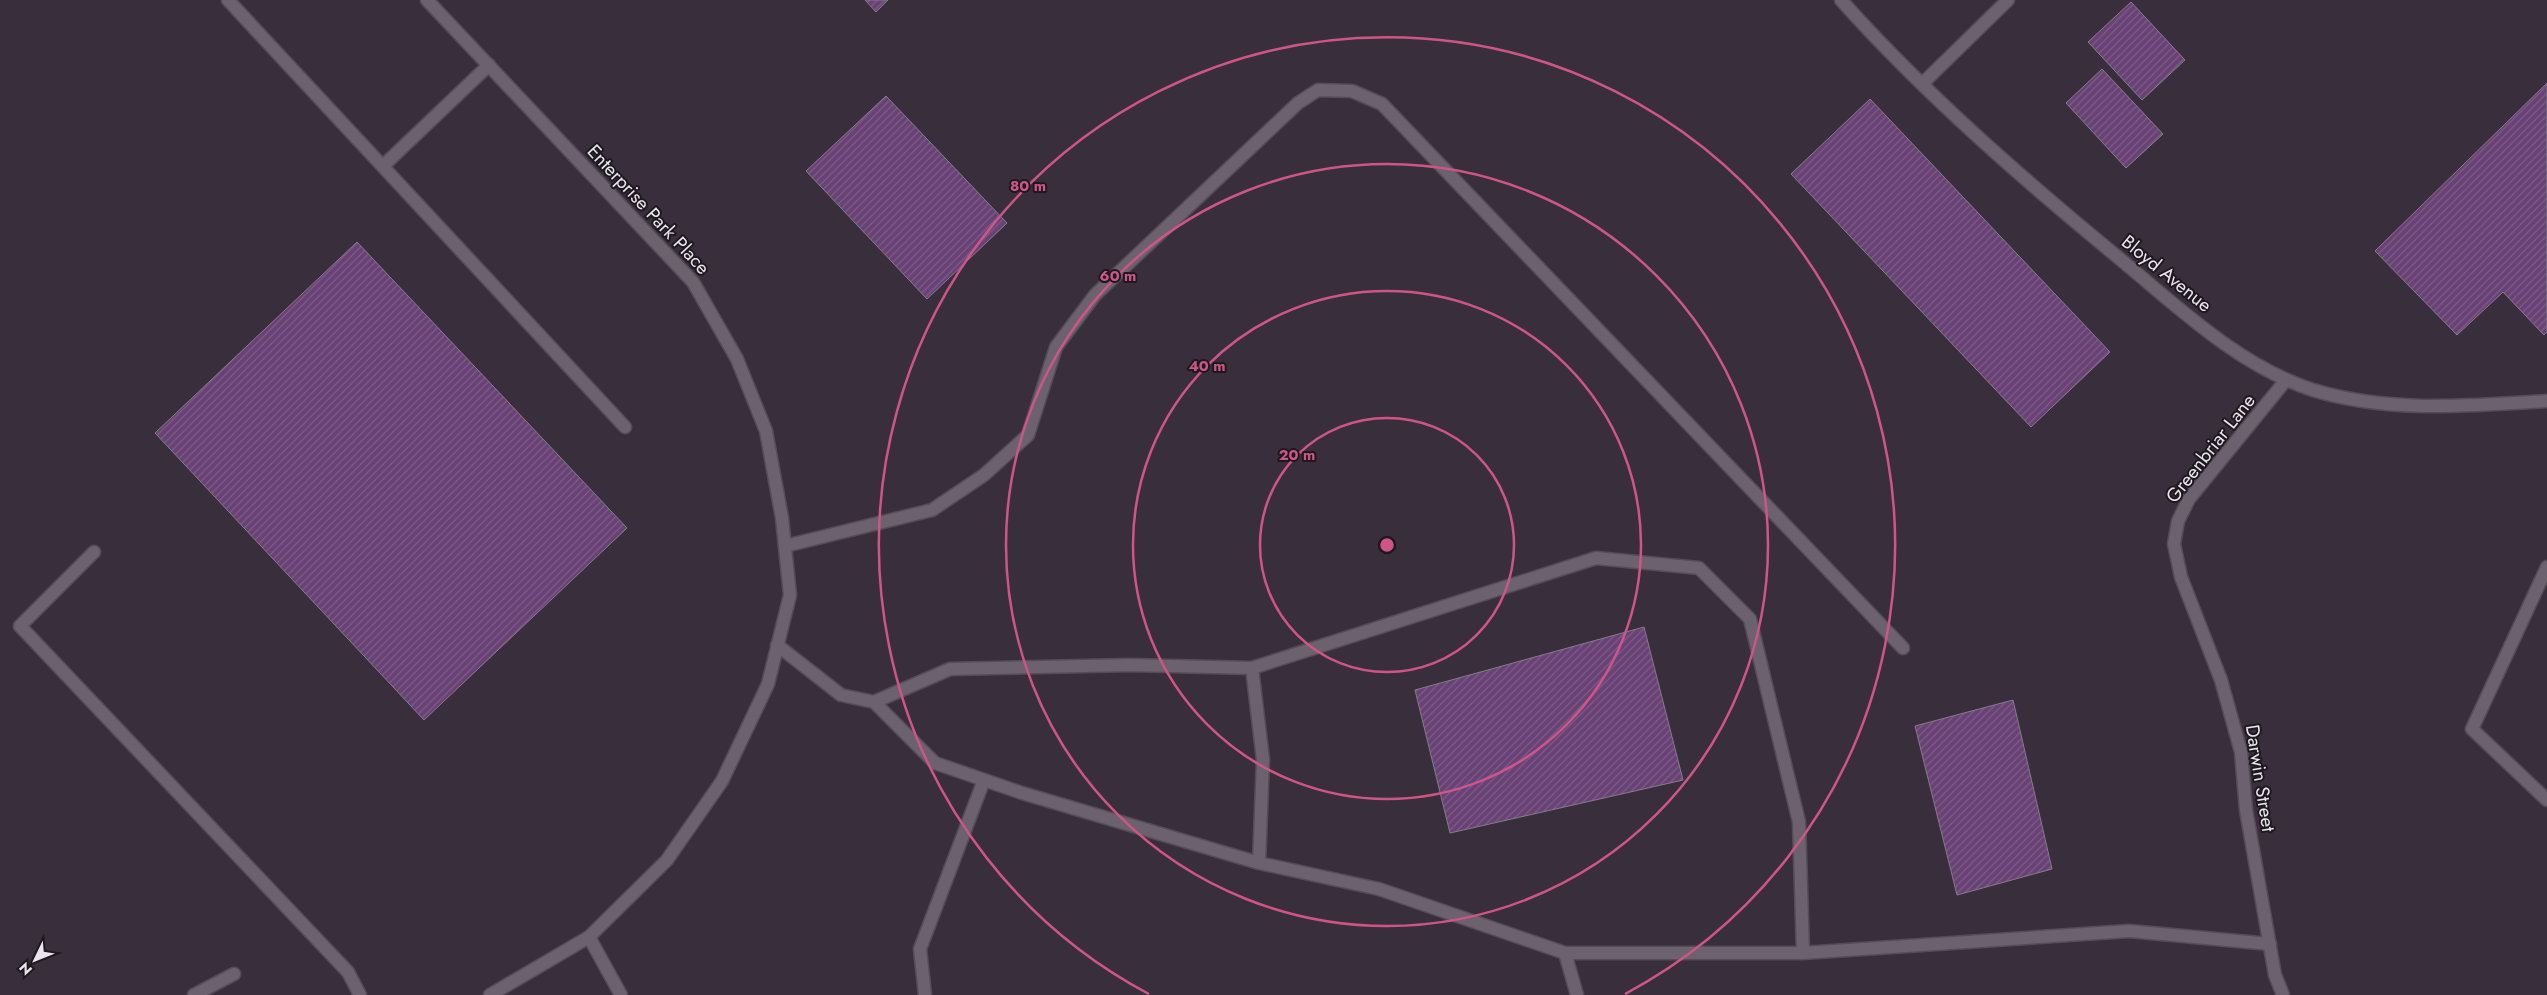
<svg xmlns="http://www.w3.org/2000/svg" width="2547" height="995" font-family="Jost,sans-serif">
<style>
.building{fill:url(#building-hatch);stroke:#867c8a}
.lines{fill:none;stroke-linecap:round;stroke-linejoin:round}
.service-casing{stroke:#554c57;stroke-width:15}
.minor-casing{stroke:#554c57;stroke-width:15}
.service{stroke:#6b616f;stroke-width:12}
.minor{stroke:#6b616f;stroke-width:12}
.ring{fill:none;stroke:#ce5586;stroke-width:2.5}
.labels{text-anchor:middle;stroke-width:4;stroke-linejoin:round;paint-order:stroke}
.street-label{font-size:19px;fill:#eae4ec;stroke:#1d191f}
.centre{fill:#ce5586;stroke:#1d191f;stroke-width:2.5}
.ring-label{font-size:15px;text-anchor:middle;font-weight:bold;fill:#ce5586;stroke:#1d191f;stroke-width:4;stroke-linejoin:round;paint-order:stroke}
</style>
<defs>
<pattern id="building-hatch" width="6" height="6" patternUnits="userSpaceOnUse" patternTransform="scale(1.25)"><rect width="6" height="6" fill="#684175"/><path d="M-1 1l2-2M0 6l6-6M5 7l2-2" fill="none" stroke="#7e5c89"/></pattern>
</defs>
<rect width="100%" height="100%" fill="#392f3c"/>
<path class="building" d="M865,0H888L876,12Z
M2131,2L2185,60L2142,100L2088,42Z
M2102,69L2163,134L2126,168L2066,103Z
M2547,83V332L2544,335L2503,292L2457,335L2375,251Z
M886,96L1007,223L927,299L806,171Z
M1870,99L2110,352L2031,427L1791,174Z
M357,242L627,528L424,720L155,433Z
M1644,627L1683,780L1450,833L1415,690Z
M2013,700L2052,869L1957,895L1915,726Z"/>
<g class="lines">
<defs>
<path id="service" d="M228,0L625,427
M383,166L489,65
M785,546L932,510L984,475L1028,435L1056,347L1095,295L1298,103L1318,90L1352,91L1382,104L1903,648
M94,552L20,626L348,972L360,995
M2547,567L2472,729L2547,800
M777,645L841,695L874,702L950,669L1130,665L1252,668L1263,760L1259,863
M1252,668L1596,558L1699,568L1750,619L1799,822L1803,953
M874,702L935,763L1022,793L1259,863L1379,889L1565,953H1803L2129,931L2270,944
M589,937L621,995
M1565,953L1577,995
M194,995L234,974
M925,995L920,949L984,780"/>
<path id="minor" d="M427,0L693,282L737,359L766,431L782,518L790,595L768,684L722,781L667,860L589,937L490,995
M1841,0C1924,93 2024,180 2120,259C2179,308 2239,366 2313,390C2388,413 2470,406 2547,401
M1922,84L2008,0
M2283,995L2275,975L2246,810L2241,752L2221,680L2181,577L2174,544L2178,521L2189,499L2286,380"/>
</defs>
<use href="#service" class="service-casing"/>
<use href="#minor" class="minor-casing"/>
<use href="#service" class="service"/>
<use href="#minor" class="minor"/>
</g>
<g class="ring">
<circle cx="1387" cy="545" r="127"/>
<circle cx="1387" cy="545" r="254"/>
<circle cx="1387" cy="545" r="381"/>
<path d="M1149 994A508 508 0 1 1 1625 994"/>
</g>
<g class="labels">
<g class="street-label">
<text transform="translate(649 209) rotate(47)" y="7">Enterprise Park Place</text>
<text transform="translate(2167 273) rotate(39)" y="7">Bloyd Avenue</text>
<text transform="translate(2210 448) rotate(-52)" y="7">Greenbriar Lane</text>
<text transform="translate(2261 778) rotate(81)" y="7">Darwin Street</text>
</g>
</g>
<circle cx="1387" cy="545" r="8" class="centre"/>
<g class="ring-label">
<text x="1028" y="191">80 m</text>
<text x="1118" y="281">60 m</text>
<text x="1207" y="371">40 m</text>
<text x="1297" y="460">20 m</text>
</g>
<g transform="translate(35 960) rotate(227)" stroke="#1d191f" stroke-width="4" paint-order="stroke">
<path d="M0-4L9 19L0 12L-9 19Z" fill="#eae4ec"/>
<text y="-8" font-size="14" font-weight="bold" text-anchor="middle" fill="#eae4ec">N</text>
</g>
</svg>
